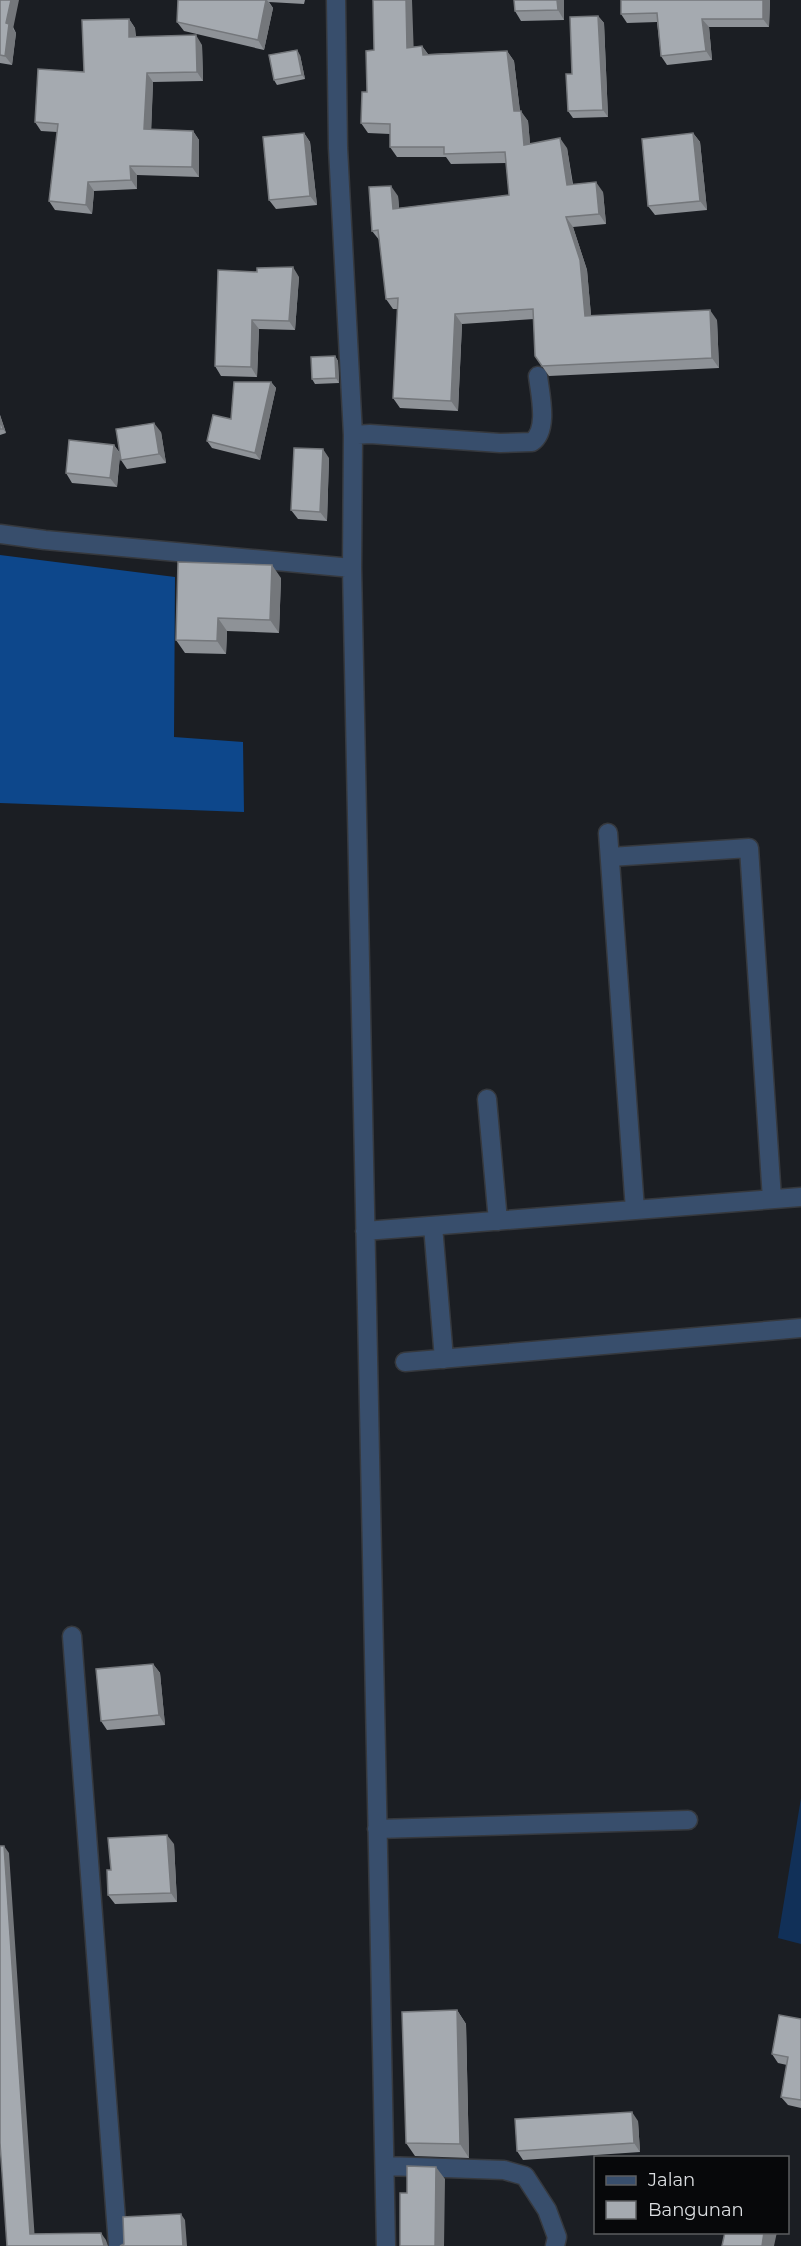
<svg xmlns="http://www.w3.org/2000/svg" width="801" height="2246" font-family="Montserrat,sans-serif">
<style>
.green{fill:#113058}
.forest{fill:#0d478b}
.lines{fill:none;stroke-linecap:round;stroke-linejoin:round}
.minor-casing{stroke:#36393e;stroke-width:21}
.minor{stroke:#384e6c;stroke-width:18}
.wall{fill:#8e9297}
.shaded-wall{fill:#74777b}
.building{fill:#a5aab0;stroke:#74777b;stroke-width:1.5}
</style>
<rect width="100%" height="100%" fill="#1b1e23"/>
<path class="green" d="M801,1798V1944L778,1938Z"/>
<path class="forest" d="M0,555L175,577L174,737L243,742L244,812L0,803Z"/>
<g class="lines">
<defs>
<path id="minor" d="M336,0L338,148L353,435L352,568L386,2246
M353,435L370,434L500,443L532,442C549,430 540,394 538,376
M0,534L45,540L352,568
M608,833L635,1210
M610,857L749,848L772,1199
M487,1099L498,1221
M433,1226L444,1359
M365,1231L801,1197
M405,1362L801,1328
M72,1636L118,2246
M377,1829L688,1820
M385,2166L504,2170L525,2176L547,2210L557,2237L555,2246"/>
</defs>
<use href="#minor" class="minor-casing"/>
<use href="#minor" class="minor"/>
</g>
<path class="wall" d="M0,0L16,33L12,65L0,63Z
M178,0H305L304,4L269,2L273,8L264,50L184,31L177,22Z
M564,0V20L521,21L515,11Z
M621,0H770L769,27H709L712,60L667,65L661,56L657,22L627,23L621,14Z
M598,16L604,23L608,117L573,118L568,111L572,74Z
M129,19L135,28L136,37L202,45L203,81L153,82L151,129L193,131L199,140V177L137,175V189L94,191L92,214L55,210L49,201L57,132L41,131L35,122L84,72Z
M422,46L428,54L507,51L514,61L520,111L528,121L530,144L567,148L573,184L603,192L606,224L573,227L587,270L591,316L717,320L719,368L549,376L535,356L534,319L462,324L458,411L400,408L393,398L398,309H393L386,299L380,241L372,231L398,196L399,208L509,195L506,163L451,164L446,157H397L390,147V134L368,133L361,123L374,50Z
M300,55L305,79L277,85L274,80Z
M304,133L310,142L317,205L276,209L269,200Z
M693,133L700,142L707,210L655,215L648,206Z
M218,270L299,277L295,330L259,329L257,377L221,376L215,366Z
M335,356L338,361L339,383L315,384L312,379Z
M271,382L276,388L260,460L212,448L207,441Z
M0,415L6,433L0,435Z
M161,432L166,463L127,469L121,460L120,456L117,487L72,483L66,473L114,445L120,453Z
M329,458L327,521L298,519L291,510Z
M281,578L279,633L227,631L226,654L185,653L176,640Z
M153,1664L160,1673L165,1725L107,1730L101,1721Z
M174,1844L177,1902L115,1904L108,1895L111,1870Z
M457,2010L466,2024L469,2158L415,2156L406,2143Z
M801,2019V2108L788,2105L781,2097L787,2065L778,2063L772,2054Z
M638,2121L640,2152L523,2160L517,2151Z"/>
<path class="shaded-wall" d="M11,0H19L13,29L16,33L12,65L5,56L6,23Z
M266,0H267L273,8L264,50L258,40Z
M406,0H412L414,58L407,48Z
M557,0H564V20L558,10Z
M763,0H770L769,27L763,19Z
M598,16L604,23L608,117L603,110Z
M129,19L135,28L136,46L129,37Z
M702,19L709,27L712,60L706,51Z
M196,35L202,45L203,81L197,72Z
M422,46L429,56L423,55Z
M297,50L300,55L305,79L302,75Z
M507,51L514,61L521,121L514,111Z
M147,73L153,82L151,138L144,129Z
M521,111L528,121L531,155L524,145Z
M193,131L199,140V177L192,167Z
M304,133L310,142L317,205L310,196Z
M693,133L700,142L707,210L700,201Z
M560,138L567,148L574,195L567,185Z
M130,166L137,175V189L131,180Z
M88,182L94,191L92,214L86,205Z
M596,182L603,192L606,224L599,214Z
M391,186L398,196L400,219L393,209Z
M566,217L573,227L587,270L592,326L585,316Z
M293,267L299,277L295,330L289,321Z
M710,310L717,320L719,368L712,358Z
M455,314L462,324L458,411L451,401Z
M252,320L259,329L257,377L251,367Z
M335,356L338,361L339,383L336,378Z
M271,382L276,388L260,460L255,453Z
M0,415L6,433L3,429L0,420Z
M154,423L161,432L166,463L159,454Z
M114,445L120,454L117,487L110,478Z
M323,449L329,458L327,521L320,512Z
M272,565L281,578L279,633L270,620Z
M218,618L227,631L226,654L217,641Z
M153,1664L160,1673L165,1725L159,1715Z
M167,1835L174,1844L177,1902L171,1893Z
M4,1846L9,1853L35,2241L30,2234Z
M457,2010L466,2024L469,2158L460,2144Z
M632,2112L638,2121L640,2152L634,2143Z
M436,2167L445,2179L444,2246H435Z
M181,2214L185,2220L187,2246H183Z
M764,2232H777L774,2246H762Z
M101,2233L106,2240L108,2246H104Z"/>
<path class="building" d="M0,0H11L6,23L9,24L5,56L0,55Z
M178,0H266L258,40L177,22Z
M373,0H406L407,48L422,46L423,55L507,51L514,111H521L524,145L560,138L567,185L596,182L599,214L566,217L580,260L585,316L710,310L712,358L542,366L535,356L533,309L455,314L451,401L393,398L398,298L386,299L378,230L372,231L369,187L391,186L393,209L509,195L505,152L444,154V147H390V124L361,123L362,92H367L366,51L374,50Z
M514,0H557L558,10L515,11Z
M621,0H763V19H702L706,51L661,56L657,13L621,14Z
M598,16L603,110L568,111L566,74H572L570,17Z
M129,19V37L196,35L197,72L147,73L144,129L193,131L192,167L130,166L131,180L88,182L86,205L49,201L58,124L35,122L38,69L84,72L82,20Z
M297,50L302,75L274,80L269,55Z
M304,133L310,196L269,200L263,137Z
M693,133L700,201L648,206L642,139Z
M293,267L289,321L252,320L251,367L215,366L218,270L257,272V268Z
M335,356L336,378L312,379L311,357Z
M234,382H271L255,453L207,441L213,415L231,419Z
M0,420L3,429H0Z
M154,423L159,454L121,460L116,429Z
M69,440L114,445L110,478L66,473Z
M294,448L323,449L320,512L291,510Z
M178,562L272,565L270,620L218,618L217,641L176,640Z
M153,1664L159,1715L101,1721L96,1669Z
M167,1835L171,1893L108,1895L107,1870H111L108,1838Z
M0,1846H4L30,2234L101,2233L104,2246H7L0,2143Z
M457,2010L460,2144L406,2143L402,2012Z
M779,2015L801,2019V2100L781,2097L788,2057L772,2054Z
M632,2112L634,2143L517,2151L515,2119Z
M407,2166L436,2167L435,2246H400V2193H407Z
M181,2214L183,2246H120L124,2244L123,2217Z
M725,2232H764L762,2246H722Z"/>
<rect x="594" y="2156" width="195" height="78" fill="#07080a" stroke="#5c5e60" stroke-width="1.5"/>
<rect x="606" y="2176" width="30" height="9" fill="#384e6c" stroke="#5c5e60" stroke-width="1.5"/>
<text x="648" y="2186" font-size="18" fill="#dbdee1">Jalan</text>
<rect x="606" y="2201" width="30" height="18" fill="#a5aab0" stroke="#5c5e60" stroke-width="1.5"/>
<text x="648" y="2216" font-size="18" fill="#dbdee1">Bangunan</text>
</svg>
